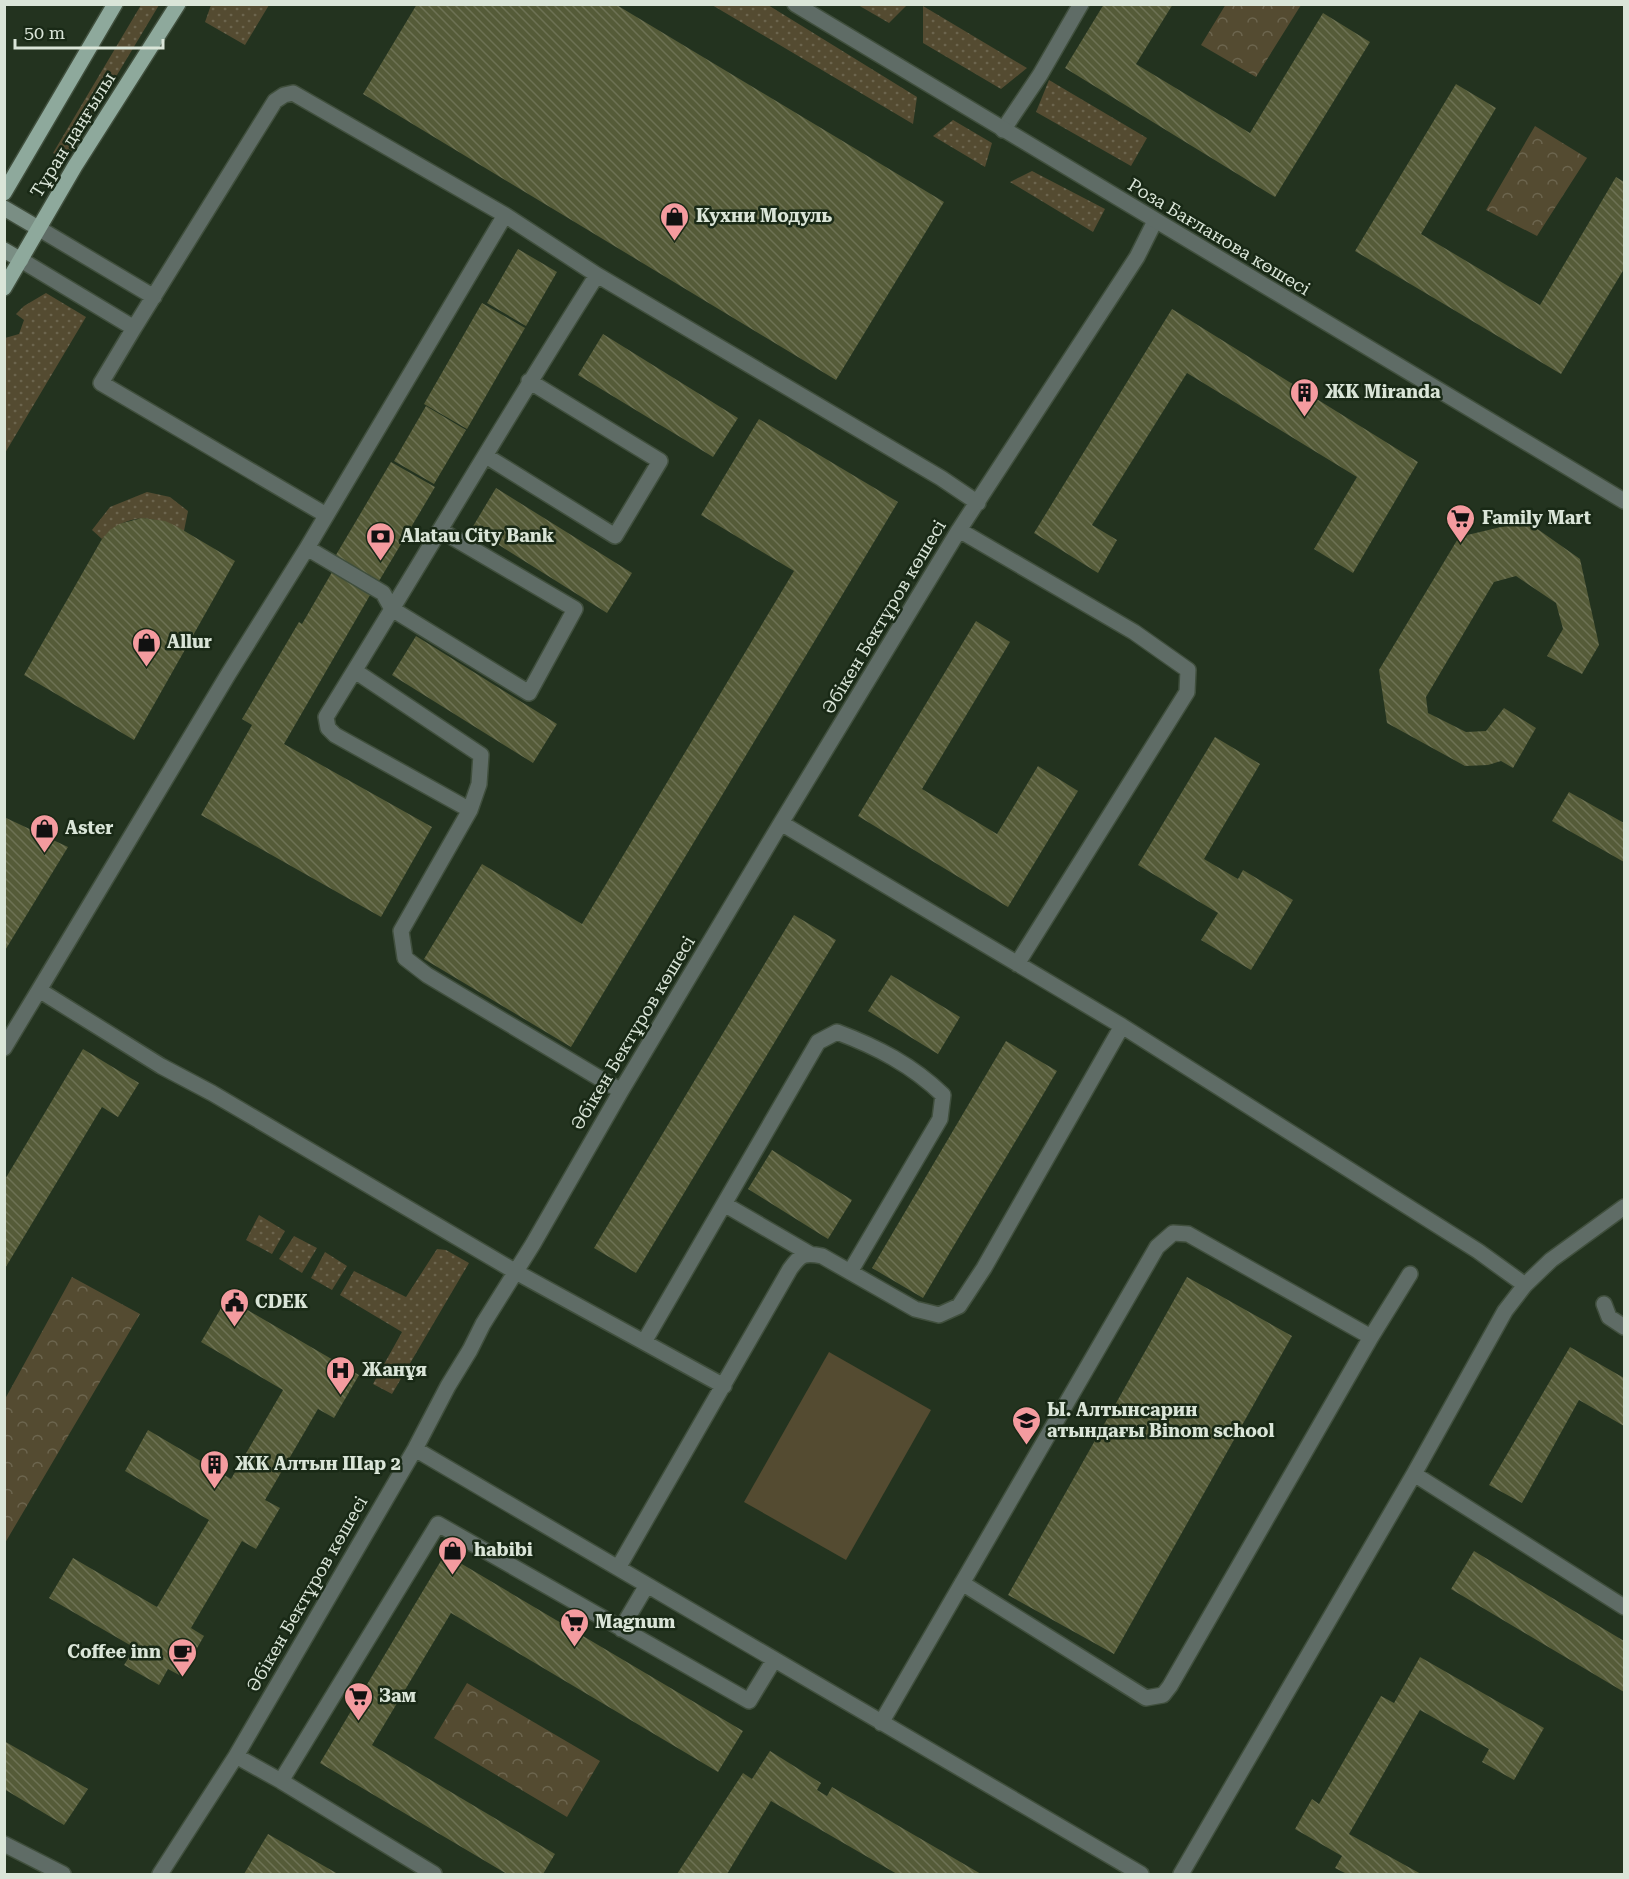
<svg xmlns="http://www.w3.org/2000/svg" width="1629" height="1879" font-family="'Roboto Serif',serif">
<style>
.grass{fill:url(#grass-dots)}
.park{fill:url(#park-crowns)}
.pitch{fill:#544b31}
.building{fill:url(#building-back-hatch)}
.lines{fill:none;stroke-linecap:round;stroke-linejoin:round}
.minor-casing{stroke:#404f3d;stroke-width:18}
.tertiary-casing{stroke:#404f3d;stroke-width:18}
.secondary-casing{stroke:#404f3d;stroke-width:18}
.primary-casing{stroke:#404f3d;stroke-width:18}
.minor{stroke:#5f6c66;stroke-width:15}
.tertiary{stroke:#5f6c66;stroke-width:15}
.secondary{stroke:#7a8e84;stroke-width:15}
.primary{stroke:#8ea99c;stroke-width:15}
.labels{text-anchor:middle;stroke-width:5;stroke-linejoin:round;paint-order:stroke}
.street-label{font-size:18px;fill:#dae5d8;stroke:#192916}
.poi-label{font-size:18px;font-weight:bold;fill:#dae5d8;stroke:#192916;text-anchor:start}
</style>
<defs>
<pattern id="grass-dots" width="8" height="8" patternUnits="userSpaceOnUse" patternTransform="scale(1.5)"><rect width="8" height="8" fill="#544b31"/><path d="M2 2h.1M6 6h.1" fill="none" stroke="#6c654e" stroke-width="1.8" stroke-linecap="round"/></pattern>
<pattern id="park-crowns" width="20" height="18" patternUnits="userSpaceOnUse" patternTransform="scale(1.5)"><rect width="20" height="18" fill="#544b31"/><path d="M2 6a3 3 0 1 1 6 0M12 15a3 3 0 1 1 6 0" fill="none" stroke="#6c654e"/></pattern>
<pattern id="building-back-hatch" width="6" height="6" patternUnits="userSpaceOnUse" patternTransform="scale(1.5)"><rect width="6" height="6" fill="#555b38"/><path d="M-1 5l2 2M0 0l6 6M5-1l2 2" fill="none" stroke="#6d7254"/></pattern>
</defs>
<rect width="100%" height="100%" fill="#23331f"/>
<path class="grass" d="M141,5H159L66,160L53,153Z
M211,5V4L269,5L245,45L205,22Z
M712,5H768L917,97L913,124Z
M858,5H907L889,23Z
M923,6L1027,68L1001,89L923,43Z
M1049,80L1147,138L1131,166L1036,112Z
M953,120L992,143L985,167L933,136Z
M1032,171L1105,209L1093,232L1010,182Z
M46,293L86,317L5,453V338L19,334L24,320L16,314L24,306Z
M147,492L170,497L188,511L184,531C153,515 128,511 102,539L92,530L110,507Z
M259,1215L285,1231L272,1254L246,1240Z
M294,1236L317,1248L302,1273L279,1259Z
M437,1249L446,1250L469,1263L392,1394L373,1384L402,1332L340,1295L354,1271L406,1297Z
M325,1252L347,1266L332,1290L311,1278Z"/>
<path class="park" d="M1226,4L1301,5L1256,77L1201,45Z
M1535,126L1587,158L1537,236L1486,210Z
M72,1277L140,1314L5,1543V1399Z
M467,1683L600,1761L567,1817L434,1738Z"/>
<path class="pitch" d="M829,1352L931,1410L846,1560L744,1502Z"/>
<path class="building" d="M417,4H615L944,202L836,380L363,94Z
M1104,4H1173L1136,64L1250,133L1323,13L1370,42L1275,197L1065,68Z
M1456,84L1496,108L1421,234L1540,305L1616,177L1624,182V269L1561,374L1355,251Z
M518,249L557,272L526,326L487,303Z
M482,303L525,328L467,429L424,404Z
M1172,309L1418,462L1353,573L1314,549L1357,477L1187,373L1092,525L1117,540L1098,573L1034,533Z
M603,334L738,418L713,457L578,375Z
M426,406L466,430L434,484L394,461Z
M759,419L898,502L571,1047L424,959L482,864L582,924L794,571L701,515Z
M391,462L435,487L376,586L333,560Z
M496,488L632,573L607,613L472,528Z
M142,518L165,521L176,526L235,561L134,740L24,675L102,539L110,530L119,524Z
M1526,521L1580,559L1599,645L1582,674L1547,656L1563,629L1556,603L1516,576L1494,582L1426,697L1428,713L1466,732L1486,731L1504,708L1536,728L1513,768L1501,761L1488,765L1465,766L1387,723L1379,670L1459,537Z
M335,567L373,590L284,744L432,827L381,917L201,815L252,725L242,719L299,622L302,624Z
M976,621L1010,642L922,789L997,834L1038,766L1078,791L1008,907L858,816Z
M416,636L557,724L533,763L392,675Z
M1215,737L1260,764L1204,859L1238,879L1243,870L1293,900L1251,970L1201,940L1218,913L1138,865Z
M1569,792L1624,823V862L1552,821Z
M4,817L68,847L4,952Z
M794,915L836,940L636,1273L594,1248Z
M891,975L960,1017L938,1054L868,1011Z
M1006,1041L1057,1071L923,1298L872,1268Z
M83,1049L139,1083L118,1117L102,1107L4,1270V1181Z
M772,1150L852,1200L828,1239L748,1189Z
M1187,1277L1292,1336L1114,1654L1008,1595Z
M227,1298L359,1375L334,1418L318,1409L265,1500L280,1508L256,1549L242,1541L191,1628L204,1636L181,1676L168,1669L159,1685L124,1665L135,1648L49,1598L73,1558L157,1607L209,1520L125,1471L148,1430L231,1479L283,1390L201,1342Z
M1570,1347L1624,1378V1426L1579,1400L1522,1503L1489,1485Z
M1474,1551L1624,1641V1692L1451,1589Z
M445,1554L743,1731L718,1772L451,1613L372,1745L555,1854L543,1874H507L320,1763Z
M1420,1657L1544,1728L1514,1780L1482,1762L1489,1749L1420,1710L1349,1834L1421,1874H1347L1335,1868L1342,1856L1295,1829L1312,1799L1319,1804L1381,1696L1394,1703Z
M4,1741L88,1789L64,1825L4,1789Z
M770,1751L821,1783L817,1790L827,1796L832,1787L981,1874H897L771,1801L727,1874H677L743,1773L752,1779Z
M268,1834L338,1874H244Z"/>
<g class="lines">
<defs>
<path id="minor" d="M1003,130L1040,75L1081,4
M505,215L307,548L229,673L39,990L161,1066L212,1093L516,1272L724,1386
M38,228L154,297
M21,260L134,328L275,101L284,95L293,93L505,215L597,275L941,478L978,503
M134,328L101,383L326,515
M486,456L615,536L660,461L529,381
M959,530L1134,632L1188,670L1187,692L1017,964
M307,548L383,593L392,609L529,693L575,609L440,530
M355,671L481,755L479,784L470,810L401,931L405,958L427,975L621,1091
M470,810L335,735L328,728L326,717C417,570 504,421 597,275
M781,823L1122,1026L1478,1251L1525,1285
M4,1048L39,990
M724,1204L810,1254
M1604,1304L1609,1317L1624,1327
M644,1342L818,1042L837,1032C877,1047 912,1065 943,1095L940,1119L850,1272
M415,1449L647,1585L621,1629
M1414,1474L1624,1607
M618,1568L790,1269C800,1255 804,1252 822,1256L915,1309L939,1315L959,1306L984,1268L1122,1026
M962,1583L1146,1698L1163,1695L1170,1686L1371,1337L1410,1274
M647,1585L1141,1874
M881,1723L1157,1247L1173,1233L1188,1234L1371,1337
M236,1756L281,1781L434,1874
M281,1781L438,1524L749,1701L774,1660
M4,1844L63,1874
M160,1874L236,1756L415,1449L448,1386L470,1350L483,1324L533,1244L621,1091L781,823L959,530L1137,257L1155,221
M1181,1874L1414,1474L1505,1311L1525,1285L1551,1260L1624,1207"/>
<path id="tertiary" d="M795,4L1624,501"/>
<path id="secondary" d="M4,208L38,228
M4,250L21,260"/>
<path id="primary" d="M4,193L115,4
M4,288L75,166L178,4"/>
</defs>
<use href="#minor" class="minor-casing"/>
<use href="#tertiary" class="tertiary-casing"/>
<use href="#secondary" class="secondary-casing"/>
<use href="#primary" class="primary-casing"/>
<use href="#minor" class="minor"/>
<use href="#tertiary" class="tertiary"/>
<use href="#secondary" class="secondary"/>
<use href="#primary" class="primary"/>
</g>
<defs>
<symbol id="shop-pin" viewBox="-11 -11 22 30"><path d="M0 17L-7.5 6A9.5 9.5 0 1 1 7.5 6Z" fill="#f49b9f" stroke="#192916"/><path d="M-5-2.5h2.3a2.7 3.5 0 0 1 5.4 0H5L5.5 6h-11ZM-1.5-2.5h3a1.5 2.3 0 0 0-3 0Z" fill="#111"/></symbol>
<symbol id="building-pin" viewBox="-11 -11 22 30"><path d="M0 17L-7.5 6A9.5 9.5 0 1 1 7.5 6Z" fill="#f49b9f" stroke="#192916"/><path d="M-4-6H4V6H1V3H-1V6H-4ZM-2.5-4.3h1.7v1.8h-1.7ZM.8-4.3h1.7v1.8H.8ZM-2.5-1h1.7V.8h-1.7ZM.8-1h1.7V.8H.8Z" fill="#111"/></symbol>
<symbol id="supermarket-pin" viewBox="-11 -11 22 30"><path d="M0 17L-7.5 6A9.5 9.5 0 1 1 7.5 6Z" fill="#f49b9f" stroke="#192916"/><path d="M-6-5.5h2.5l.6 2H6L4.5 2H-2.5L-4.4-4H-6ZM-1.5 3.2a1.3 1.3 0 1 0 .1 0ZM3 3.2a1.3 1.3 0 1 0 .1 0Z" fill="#111"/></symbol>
<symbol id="bank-pin" viewBox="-11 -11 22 30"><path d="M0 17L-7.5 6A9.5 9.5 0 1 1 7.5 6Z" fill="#f49b9f" stroke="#192916"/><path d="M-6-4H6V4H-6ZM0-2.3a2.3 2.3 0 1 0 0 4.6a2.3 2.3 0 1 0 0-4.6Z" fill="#111"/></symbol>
<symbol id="civic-pin" viewBox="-11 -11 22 30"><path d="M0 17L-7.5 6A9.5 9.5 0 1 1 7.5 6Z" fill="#f49b9f" stroke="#192916"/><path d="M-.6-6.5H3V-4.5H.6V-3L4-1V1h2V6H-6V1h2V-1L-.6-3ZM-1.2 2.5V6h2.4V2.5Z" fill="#111"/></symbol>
<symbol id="hospital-pin" viewBox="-11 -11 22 30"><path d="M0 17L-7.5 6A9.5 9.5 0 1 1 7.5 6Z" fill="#f49b9f" stroke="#192916"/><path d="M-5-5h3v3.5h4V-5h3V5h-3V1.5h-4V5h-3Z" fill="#111"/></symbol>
<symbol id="school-pin" viewBox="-11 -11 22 30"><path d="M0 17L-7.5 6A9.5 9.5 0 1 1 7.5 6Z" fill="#f49b9f" stroke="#192916"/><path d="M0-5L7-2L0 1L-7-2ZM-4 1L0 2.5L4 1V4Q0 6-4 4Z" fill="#111"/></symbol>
<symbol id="cafe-pin" viewBox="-11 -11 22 30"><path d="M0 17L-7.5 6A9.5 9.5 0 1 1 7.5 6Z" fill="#f49b9f" stroke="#192916"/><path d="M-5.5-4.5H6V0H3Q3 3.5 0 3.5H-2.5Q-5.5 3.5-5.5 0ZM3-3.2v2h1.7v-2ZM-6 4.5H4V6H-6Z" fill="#111"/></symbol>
</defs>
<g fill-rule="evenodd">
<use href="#shop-pin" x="658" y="200" width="33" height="45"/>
<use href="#building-pin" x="1288" y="376" width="33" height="45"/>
<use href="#supermarket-pin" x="1444" y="502" width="33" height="45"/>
<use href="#bank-pin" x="364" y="520" width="33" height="45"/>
<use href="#shop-pin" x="130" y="626" width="33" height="45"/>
<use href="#shop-pin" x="28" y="812" width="33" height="45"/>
<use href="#civic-pin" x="218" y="1286" width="33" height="45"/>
<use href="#hospital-pin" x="324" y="1354" width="33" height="45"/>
<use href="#school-pin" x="1010" y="1404" width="33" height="45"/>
<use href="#building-pin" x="198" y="1448" width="33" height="45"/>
<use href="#shop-pin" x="436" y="1534" width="33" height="45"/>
<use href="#supermarket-pin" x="558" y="1606" width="33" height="45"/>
<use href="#cafe-pin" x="166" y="1636" width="33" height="45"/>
<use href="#supermarket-pin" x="342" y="1680" width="33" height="45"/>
</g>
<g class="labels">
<g class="street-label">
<text transform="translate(73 135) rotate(-58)" y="6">Тұран даңғылы</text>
<text transform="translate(1219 237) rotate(31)" y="6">Роза Бағланова көшесі</text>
<text transform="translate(884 617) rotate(-59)" y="6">Әбікен Бектұров көшесі</text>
<text transform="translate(633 1033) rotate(-59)" y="6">Әбікен Бектұров көшесі</text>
<text transform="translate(307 1594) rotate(-60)" y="6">Әбікен Бектұров көшесі</text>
</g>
<g class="poi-label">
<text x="696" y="222">Кухни Модуль</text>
<text x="1325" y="398">ЖК Miranda</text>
<text x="1482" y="524">Family Mart</text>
<text x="401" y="542">Alatau City Bank</text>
<text x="167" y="648">Allur</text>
<text x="65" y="834">Aster</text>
<text x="255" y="1308">CDEK</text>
<text x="362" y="1376">Жанұя</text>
<text x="1047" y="1416">Ы. Алтынсарин<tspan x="1047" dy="21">атындағы Binom school</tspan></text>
<text x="235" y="1470">ЖК Алтын Шар 2</text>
<text x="474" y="1556">habibi</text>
<text x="595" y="1628">Magnum</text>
<text x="161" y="1658" text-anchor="end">Coffee inn</text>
<text x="379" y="1702">Зам</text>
</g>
</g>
<rect width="1629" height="1879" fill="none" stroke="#dae5d8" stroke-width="12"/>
<path d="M15 39v9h148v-9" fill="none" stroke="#dae5d8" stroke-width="3"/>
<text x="24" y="39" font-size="18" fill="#dae5d8" stroke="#192916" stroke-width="4.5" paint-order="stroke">50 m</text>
</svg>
